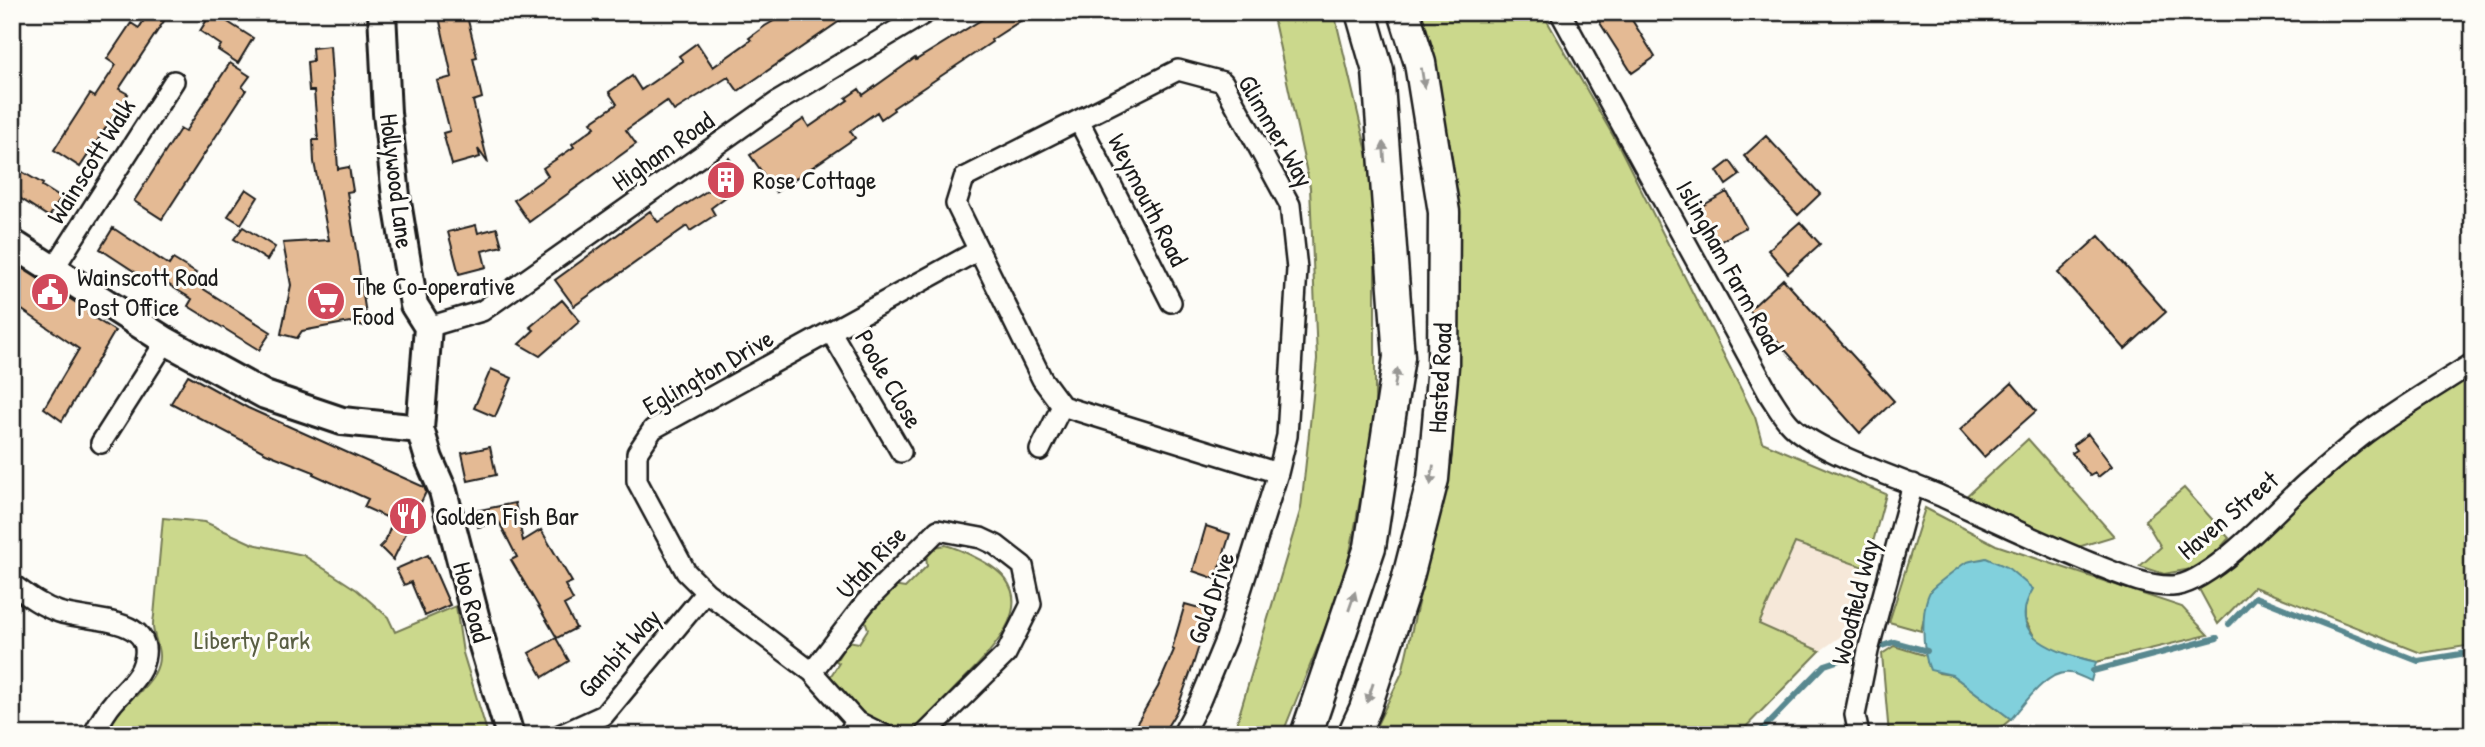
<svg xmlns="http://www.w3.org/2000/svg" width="2485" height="747" font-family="'Patrick Hand',sans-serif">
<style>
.built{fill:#f6e8d9}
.green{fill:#cbd88c;stroke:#747a54;stroke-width:2}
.water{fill:#81d0dc;stroke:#59888f;stroke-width:2}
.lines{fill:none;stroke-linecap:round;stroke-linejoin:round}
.stream{stroke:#59888f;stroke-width:6}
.building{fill:#e4ba94;stroke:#1c1c1c;stroke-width:2}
.street-casing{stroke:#1c1c1c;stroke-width:24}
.secondary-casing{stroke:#1c1c1c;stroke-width:32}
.primary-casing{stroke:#1c1c1c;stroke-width:35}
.street{stroke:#fdfcf7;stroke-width:19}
.secondary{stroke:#fdfcf7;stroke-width:26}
.primary{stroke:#fdfcf7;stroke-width:30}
.oneway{fill:#989794}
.labels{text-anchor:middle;stroke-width:6;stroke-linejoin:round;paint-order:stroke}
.street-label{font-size:26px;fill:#1c1c1c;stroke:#fdfcf7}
.poi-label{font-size:26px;fill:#1c1c1c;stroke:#fdfcf7;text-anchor:start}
.park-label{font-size:26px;fill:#595e43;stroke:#fdfcf7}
</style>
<rect width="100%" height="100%" fill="#fdfcf7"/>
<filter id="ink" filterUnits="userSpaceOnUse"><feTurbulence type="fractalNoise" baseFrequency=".0143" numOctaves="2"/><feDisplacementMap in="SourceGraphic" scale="14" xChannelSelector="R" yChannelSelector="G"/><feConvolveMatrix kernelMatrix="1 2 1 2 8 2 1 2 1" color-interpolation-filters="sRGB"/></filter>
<g filter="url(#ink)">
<path class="built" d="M1796,543L1866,568L1840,637L1820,651L1759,624Z"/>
<path class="green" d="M1272,12H1334L1375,186V421L1345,579L1282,735H1230L1237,722L1301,508L1317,359L1310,187Z
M1417,12H1542L1619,146L1755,417L1762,442L1886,494L1866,568L1795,543L1759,624L1820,651L1738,735H1372L1402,673L1452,455L1458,225L1442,102Z
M2473,375V645L2421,653L2254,587L2218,624L2199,589L2350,455Z
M2028,439L2114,536L2075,548L1961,501Z
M2184,488L2229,538L2207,563L2191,569L2164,574L2140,566L2161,547L2145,520Z
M1925,508L1996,545L2182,607L2208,635L2096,662L2057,652L2036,640L2025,619V604L1967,562L1931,590L1921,631L1889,622Z
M163,518L205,522L253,544L303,555L357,590L388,617L395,632L456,606L463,653L488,735H107L113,723L109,720L131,693L136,696C149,682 163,669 158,648C155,634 151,630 154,616Z
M945,545C959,548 971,555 984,562C1049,597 991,652 958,685C942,702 926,718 909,735C870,735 853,712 829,685L830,677L839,663L836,661L848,641L859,643L868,629L865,620L893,586L905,588L927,566L926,554L935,547Z
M1894,646L1927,656V662L1939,673L1952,675L2011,719L1992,735H1889L1882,654Z"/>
<path class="water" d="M1986,558L2007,567L2033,589C2003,639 2060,653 2096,662L2091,681C2084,678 2077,674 2070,673C2048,669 2024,704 2011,719L1952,675L1930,670C1922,652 1920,608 1931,590C1934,586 1959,567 1965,563C1971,560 1980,560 1986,558Z"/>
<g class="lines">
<path class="stream" d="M2229,624L2255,597L2418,661L2473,652
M2093,671L2217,638
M1757,735L1825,665L1894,642L1927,651"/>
</g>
<path class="building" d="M149,12L164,21L119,89L128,94L80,167L54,150L90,94L95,97L116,65L107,59L131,23L139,28Z
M212,12L253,38L238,63L218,50L221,45L200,31Z
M438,12H466L477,57L473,58L482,98L473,101L488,163L478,149L480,157L452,165L443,133L450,131L437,81L452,77Z
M789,12H853L738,91L728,77L674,111L667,101L626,130L636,144L529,222L514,200L548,176L543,168L574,147L572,144L595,127L591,122L617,104L609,92L632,76L641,90L683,61L679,56L697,43L713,67L751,40L749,38L765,26Z
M994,12H1034L991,40L992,42L893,108L894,110L881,119L877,112L850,131L855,138L776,192L750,155L804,119L809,127L848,100L846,98L859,89L863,95L915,58L916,60Z
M1593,12H1627L1655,57L1632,73Z
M330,46L338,169L349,167L353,191L347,192L368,327L350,322L302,331L297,338L281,334L291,285L283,243L329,240L314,162L313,140H318L314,91H309L307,62L313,61L312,48Z
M230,63L250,76L242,87L246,90L162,219L134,201L180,129L185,132Z
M1766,136L1820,194L1798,215L1744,156Z
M729,158L742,176L731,185L735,190L711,208L715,215L690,231L687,226L574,306L555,280L650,211L658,222L718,184L709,172Z
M1730,161L1740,175L1726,185L1717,171Z
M12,166L43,184L42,186L61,198L49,217L12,193Z
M246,189L258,197L241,224L228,216Z
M1727,192L1746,227L1712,246L1693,211Z
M1800,222L1820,244L1788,273L1768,250Z
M476,225L478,233L497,228L502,246L482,251L486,267L459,274L448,232Z
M243,227L275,247L267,260L234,239Z
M113,228L169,265L173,259L196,273L191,281L271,332L259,350L188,306L192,299L156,277L152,283L100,249Z
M2099,236L2166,312L2125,349L2058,273Z
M12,262L89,311L88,314L115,331L62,421L44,408L79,349L12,303Z
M1783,279L1894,401L1860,433L1749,310Z
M562,300L580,321L540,356L519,344L534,330L530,327Z
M491,369L512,378L495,417L474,408Z
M188,375L248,408L424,487L426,492L393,560L380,547L385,542L393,520L364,507L368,499L313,474L314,472L266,453L171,403Z
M2012,383L2036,411L1984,457L1960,430Z
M2088,434L2112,466L2098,477L2095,473L2090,476L2072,453L2077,450L2073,445Z
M490,447L496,475L468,481L462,453Z
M515,503L523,541L541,530L572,582L565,585L573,600L564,605L576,628L557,638L511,560L517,557L499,522L478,527L475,511Z
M1206,526L1230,534L1216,579L1193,571Z
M428,555L450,605L425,616L411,582L404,585L396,569Z
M1185,604L1210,611L1192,668L1176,712L1162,735H1130L1158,687L1174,650L1172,649Z
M556,638L569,661L543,677L529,653Z"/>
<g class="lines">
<defs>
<path id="street" d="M1560,12L1770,396C1776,405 1781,414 1788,422C1813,452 1906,480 1945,498C1993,520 2041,543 2091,563C2115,572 2145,587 2172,586C2210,585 2276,510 2305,484C2325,467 2345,449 2366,433C2400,408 2437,386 2473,363
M1079,121L1171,302
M53,270L174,81
M428,327L482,311L777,102L927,12
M831,332L901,452
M1062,406L1042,379L956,204L964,178L1178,70L1223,82L1290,205L1297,269L1287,436L1278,473L1226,638L1200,701L1182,735
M101,443L166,341
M1040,450L1062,406L1278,473
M12,584C27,595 41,606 59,612C88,622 164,615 141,669C135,682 122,692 113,703C105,712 99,724 93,735
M812,672L865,603L938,530L981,538L996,545L1023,566L1031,604L1006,654L924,735
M856,721L812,672L706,592L686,572L637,481V453L653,429L977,251
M560,735L604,715L706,592
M848,735L856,721L884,735
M1859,735L1855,715L1868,651L1913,484"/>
<path id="secondary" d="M382,12L387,113L396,196L414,305L428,327L420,429L429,459L443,491L481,639L510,735
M12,243L166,341L265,395L342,421L420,429"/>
<path id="primary" d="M1306,735L1370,547L1399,357L1378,71L1361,12
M1353,735L1365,709L1407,581L1433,479L1443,366L1444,212L1420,63L1404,12"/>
</defs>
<use href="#street" class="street-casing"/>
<use href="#secondary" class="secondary-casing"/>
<use href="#primary" class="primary-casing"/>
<use href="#street" class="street"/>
<use href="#secondary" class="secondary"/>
<use href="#primary" class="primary"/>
</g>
<defs><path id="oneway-solid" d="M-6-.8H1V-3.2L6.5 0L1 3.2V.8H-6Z" transform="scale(1.75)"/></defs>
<g class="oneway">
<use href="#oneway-solid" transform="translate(1423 78) rotate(81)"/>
<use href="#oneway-solid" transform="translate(1384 152) rotate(-94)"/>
<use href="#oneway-solid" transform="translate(1396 378) rotate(-81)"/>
<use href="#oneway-solid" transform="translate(1432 475) rotate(98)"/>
<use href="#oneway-solid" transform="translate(1352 601) rotate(-71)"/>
<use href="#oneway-solid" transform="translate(1370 693) rotate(108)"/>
</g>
</g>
<defs>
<symbol id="building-disc" viewBox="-11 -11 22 22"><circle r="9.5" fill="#d1495b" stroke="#fdfcf7"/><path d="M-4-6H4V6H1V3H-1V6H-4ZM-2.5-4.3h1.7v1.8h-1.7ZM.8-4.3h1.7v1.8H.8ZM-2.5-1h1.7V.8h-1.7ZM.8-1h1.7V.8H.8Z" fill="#fff"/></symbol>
<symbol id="civic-disc" viewBox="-11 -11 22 22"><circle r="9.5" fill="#d1495b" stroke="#fdfcf7"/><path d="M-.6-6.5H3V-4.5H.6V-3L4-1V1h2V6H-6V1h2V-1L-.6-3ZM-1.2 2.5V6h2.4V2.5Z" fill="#fff"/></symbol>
<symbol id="supermarket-disc" viewBox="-11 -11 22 22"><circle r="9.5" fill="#d1495b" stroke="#fdfcf7"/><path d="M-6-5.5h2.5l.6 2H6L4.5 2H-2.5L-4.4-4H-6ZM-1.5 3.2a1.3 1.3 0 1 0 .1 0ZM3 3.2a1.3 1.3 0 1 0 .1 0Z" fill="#fff"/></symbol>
<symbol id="restaurant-disc" viewBox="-11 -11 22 22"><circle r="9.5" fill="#d1495b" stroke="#fdfcf7"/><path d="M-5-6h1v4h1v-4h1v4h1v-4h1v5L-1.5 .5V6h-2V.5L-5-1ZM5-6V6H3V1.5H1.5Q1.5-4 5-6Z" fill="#fff"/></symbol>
</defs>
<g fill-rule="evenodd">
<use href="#building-disc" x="704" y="158" width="44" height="44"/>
<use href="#civic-disc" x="28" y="270" width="44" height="44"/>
<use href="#supermarket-disc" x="304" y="279" width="44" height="44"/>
<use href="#restaurant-disc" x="386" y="494" width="44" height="44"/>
</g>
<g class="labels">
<g class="street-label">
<text transform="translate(1276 131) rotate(60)" y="9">Glimmer Way</text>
<text transform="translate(663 151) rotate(-35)" y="9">Higham Road</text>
<text transform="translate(91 161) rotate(-58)" y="9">Wainscott Walk</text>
<text transform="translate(397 181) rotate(83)" y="9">Hollywood Lane</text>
<text transform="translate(1148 200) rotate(63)" y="9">Weymouth Road</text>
<text transform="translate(1730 267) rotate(61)" y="9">Islingham Farm Road</text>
<text transform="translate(708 372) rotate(-30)" y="9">Eglington Drive</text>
<text transform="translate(1440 378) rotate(-87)" y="9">Hasted Road</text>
<text transform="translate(889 379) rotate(60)" y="9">Poole Close</text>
<text transform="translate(2228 515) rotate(-40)" y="9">Haven Street</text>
<text transform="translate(871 562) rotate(-47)" y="9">Utah Rise</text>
<text transform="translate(1211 598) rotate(-71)" y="9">Gold Drive</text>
<text transform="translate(472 602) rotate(75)" y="9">Hoo Road</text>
<text transform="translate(1855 602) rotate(-76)" y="9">Woodfield Way</text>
<text transform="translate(619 653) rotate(-48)" y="9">Gambit Way</text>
</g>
<g class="poi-label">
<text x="753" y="189">Rose Cottage</text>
<text x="77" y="286">Wainscott Road<tspan x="77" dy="30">Post Office</tspan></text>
<text x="353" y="295">The Co-operative<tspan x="353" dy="30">Food</tspan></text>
<text x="435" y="525">Golden Fish Bar</text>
</g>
<g class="park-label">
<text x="252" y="649">Liberty Park</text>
</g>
</g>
<rect width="2485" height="747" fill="none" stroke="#fdfcf7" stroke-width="42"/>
<rect x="21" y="21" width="2443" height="705" fill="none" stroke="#1c1c1c" stroke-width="2.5" filter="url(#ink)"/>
</svg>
